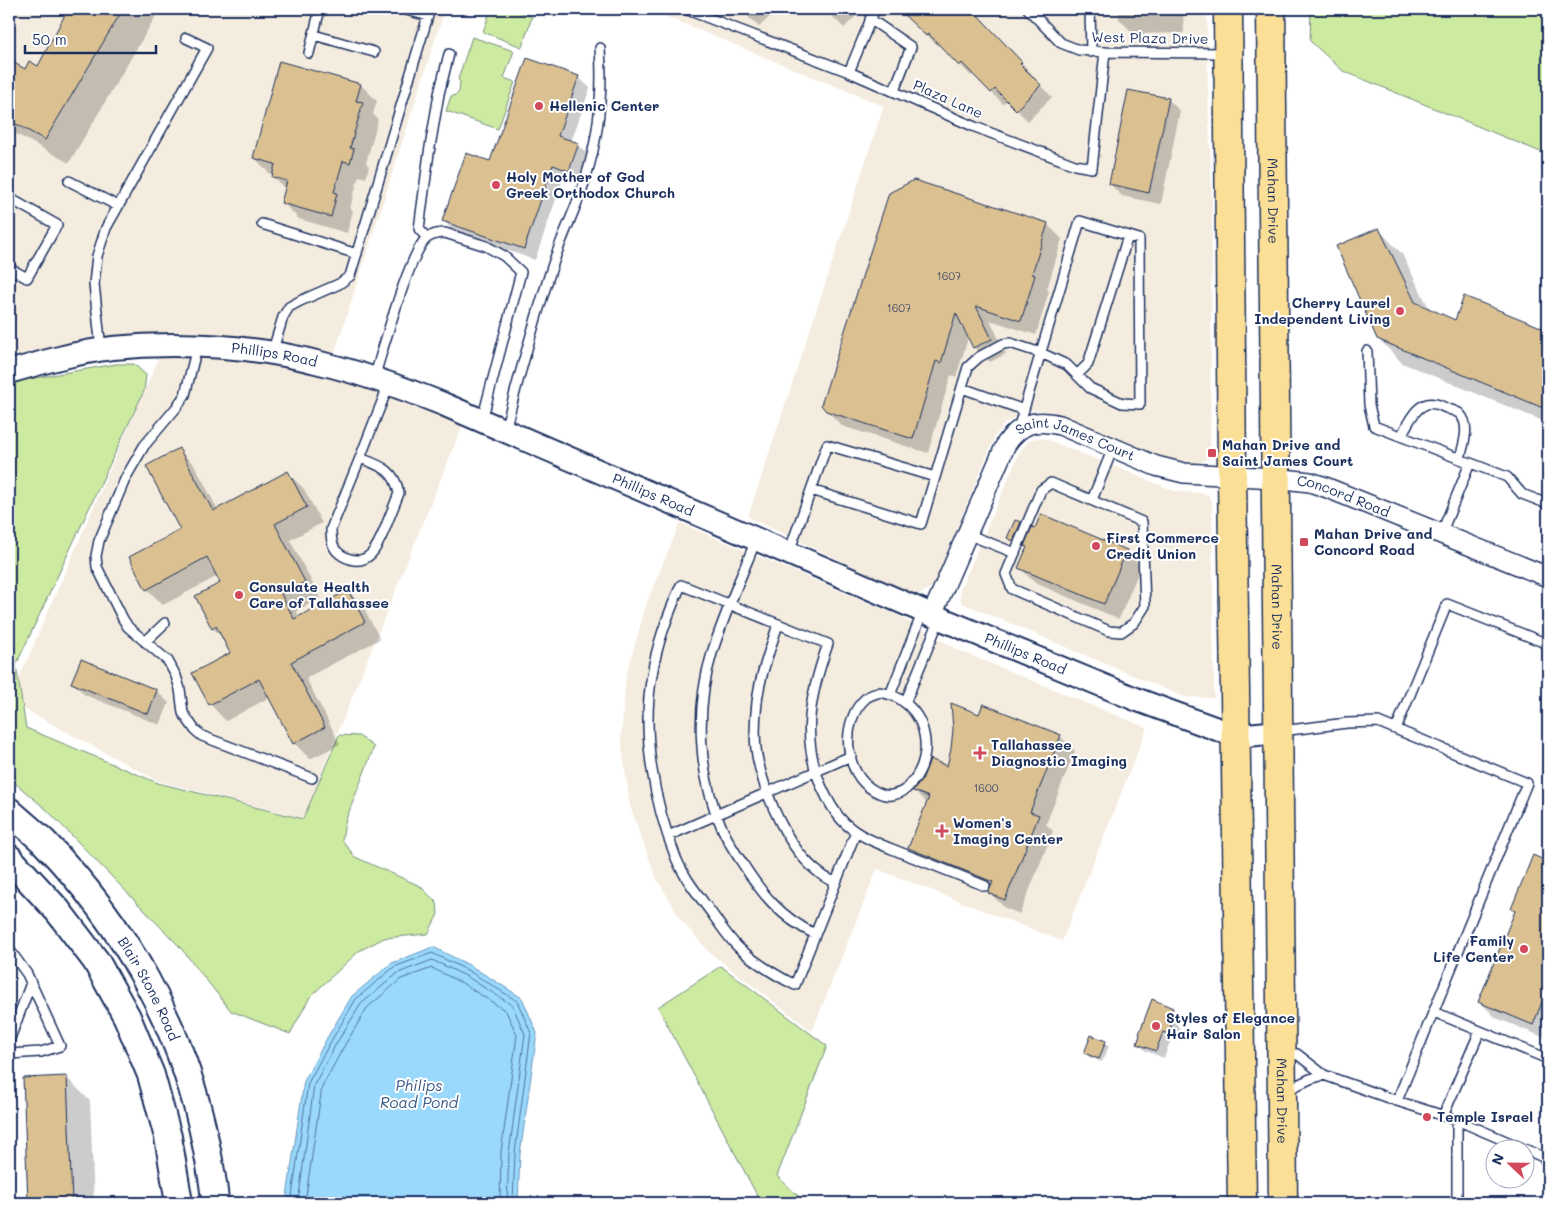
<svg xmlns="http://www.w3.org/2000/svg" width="1557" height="1212" font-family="Mali,sans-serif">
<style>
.built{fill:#f4ecde}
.green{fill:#cdeaa1;stroke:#748c80}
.water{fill:#9ad9fc;stroke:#6795bd}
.shadow{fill:#0003}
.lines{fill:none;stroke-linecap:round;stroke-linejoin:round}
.shore{stroke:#4e739d;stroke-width:1}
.building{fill:#dbc191;stroke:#1b2f5e}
.service-casing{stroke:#1b2f5e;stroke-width:12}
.minor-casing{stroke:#1b2f5e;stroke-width:22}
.tertiary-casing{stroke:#1b2f5e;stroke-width:26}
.secondary-casing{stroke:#1b2f5e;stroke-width:30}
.primary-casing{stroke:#1b2f5e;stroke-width:31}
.service{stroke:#fff;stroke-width:9}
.minor{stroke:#fff;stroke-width:19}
.tertiary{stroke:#fff;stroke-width:22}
.secondary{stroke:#fff;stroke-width:26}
.primary{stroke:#fbdf96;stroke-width:28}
.poi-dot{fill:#d1495b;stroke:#fff;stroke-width:2}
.labels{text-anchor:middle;stroke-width:4;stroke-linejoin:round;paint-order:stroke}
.number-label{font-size:11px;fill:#4b546b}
.street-label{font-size:14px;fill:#1b2f5e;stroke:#fff}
.poi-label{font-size:14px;font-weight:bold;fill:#1b2f5e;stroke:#fff;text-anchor:start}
.water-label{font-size:15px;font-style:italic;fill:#3b5a86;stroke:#fff}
</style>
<rect width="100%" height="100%" fill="#fff"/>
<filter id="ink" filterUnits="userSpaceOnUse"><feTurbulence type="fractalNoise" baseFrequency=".02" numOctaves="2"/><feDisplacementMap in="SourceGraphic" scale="10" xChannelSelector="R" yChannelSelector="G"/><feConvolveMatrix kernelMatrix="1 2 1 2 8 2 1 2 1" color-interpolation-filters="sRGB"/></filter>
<g filter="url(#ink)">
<path class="built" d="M9,9H445L334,355L295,345L247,338L180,332L85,338L9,358Z
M648,9H1207L1208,90L1212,205L1210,457L1202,462L1191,463L1166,460L1049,411L1029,410L1005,423L995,436L933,586L920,594L909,593L748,517L884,106Z
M160,355L228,359L292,367L354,382L411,401L463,424L303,818L158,781L9,701Z
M1035,438L1046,439L1175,491L1202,493L1208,495L1212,501L1214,698L1184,697L962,603L960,597V590L1020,452L1028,442Z
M680,523L897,615L960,651L1147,728L1062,941L877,869L812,1031L709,952L681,920L656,877L630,806L621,738L626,676L647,602Z"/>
<path class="green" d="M491,9H513L532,17L522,47L483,32Z
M1311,9H1548V155L1343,71L1310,41Z
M472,37L514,51L504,78L515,82L498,129L446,111L451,96L456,95L459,92L460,82L458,79Z
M116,364H134L146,375L144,391L16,665L26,728L158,783L303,819L339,735L359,736L374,747L345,822L342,840L355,857L420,886L437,903L438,914L428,934L384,938L359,951L310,997L290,1034L231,1011L180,947L47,810L9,778V385L17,381Z
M721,966L827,1046L777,1176L806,1203H761L658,1007Z"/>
<path class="water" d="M433,947L471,966L522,998L537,1033L520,1154L518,1203H286L304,1081L327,1038L352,996L392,963Z"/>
<path class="shadow" d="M69,9H160L69,163L9,130V62L25,71L38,67Z
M740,9H778L759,27Z
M825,9H863L844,28Z
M900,9H975L973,11L1033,75L1031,76L1052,97L1028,121L1007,100L1003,104L974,74L971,76L940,44L938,46Z
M1119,9H1183L1184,33L1134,34L1119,19Z
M578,77L590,88L571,142L578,145L590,156L581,182L564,176L535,260L455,232L443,220L491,163Z
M361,85L377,101L373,114L378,120L366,163L369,166L366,178L359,176L350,208L353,211L347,233L299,219L283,203L286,190L273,176L274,174H270L254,157Z
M1168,99L1180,111L1161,204L1122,196L1110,184Z
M1047,224L1062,239L1047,289L1049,291L1036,335L990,320L1006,354L990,362L974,347L969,335L956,377L951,375L928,453L842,426L827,411Z
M1379,230L1402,254L1430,310L1455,321L1464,298L1548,331V423L1402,363L1378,338Z
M179,450L195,466L218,510L288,473L304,489L322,523L290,540L320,598L296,611L300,617L348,591L364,608L380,639L306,678L340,744L310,759L294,743L270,697L226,721L210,704L232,653L225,640L213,628L222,583L218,576L163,605L147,589L181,530Z
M1548,476V488L1545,484Z
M1020,523L1024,527L1017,544L1008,538Z
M1028,548L1126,551L1141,566L1119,619L1035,583L1020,568Z
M82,660L157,691L169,703L160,725L85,695L73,683Z
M979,716L1060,736L1075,751L1046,824L1053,831L1020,914L1005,908L990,893L991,890L925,863L910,848L928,804L914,791L948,768Z
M1548,747V759L1545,755Z
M1533,857L1548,863V1039L1496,1018L1480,1002L1516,913L1512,909Z
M1172,1009L1180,1016L1177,1025L1180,1029L1176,1041L1171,1039L1164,1058L1146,1051L1138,1043Z
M1105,1042L1109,1046L1102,1062L1089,1057L1085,1053Z
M67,1078L90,1101L94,1203H29L25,1079Z"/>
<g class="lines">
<path class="shore" d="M291,1203L308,1083L331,1041L356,999L394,967L432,953L469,971L517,1001L531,1033L515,1153L513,1203
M298,1203L314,1085L336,1044L361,1004L398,973L432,960L466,976L512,1005L525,1034L509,1153L507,1203
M305,1203L322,1087L343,1048L367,1008L401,979L432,968L462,983L506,1011L517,1035L501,1152L500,1203"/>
</g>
<path class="building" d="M68,9H123L45,140L9,120V60L25,69L29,61L38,66Z
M898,9H972L1022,62L1020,64L1041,85L1016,110L995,89L991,93L962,63L959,66L928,33L926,36Z
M527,58L579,76L558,136L579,143L569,171L553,165L524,249L442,221L466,153L490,161Z
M279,61L361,84L356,101L363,102L350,148L354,149L350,163L343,161L334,192L337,193L331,217L281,203L287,181L272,177L275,164L253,158Z
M1128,90L1169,98L1149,193L1109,184Z
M914,180L1048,223L1032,274L1035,275L1021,321L976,306L992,339L973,348L956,313L941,363L936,361L913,439L826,411L821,405L889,193Z
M1379,228L1415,302L1455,320L1464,296L1548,330V341L1543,355L1548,358V410L1377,339L1336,246Z
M179,448L213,511L288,471L307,507L275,524L305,582L281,594L294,619L348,590L365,622L291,662L325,727L293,744L259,679L209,705L192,673L230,653L216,626L212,629L195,596L220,583L207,557L146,590L129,557L180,530L146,466Z
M1041,514L1127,550L1104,604L1018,568L1027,547L1024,546L1032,527L1035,528Z
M1015,520L1021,522L1013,541L1007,538Z
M81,659L157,690L148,714L71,683Z
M951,703L979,714L983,704L1061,735L1030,812L1039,815L1005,900L988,893L993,882L908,848L929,797L913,791L922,780L930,759L947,766L951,749L953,729Z
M1533,855L1548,862V987L1533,1025L1478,1002L1515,911L1511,909Z
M1152,999L1173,1008L1169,1018L1173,1020L1168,1034L1163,1032L1156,1051L1137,1044L1140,1035L1139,1034Z
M1091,1035L1106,1041L1099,1059L1084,1053Z
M67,1076L72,1203H28L23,1078Z"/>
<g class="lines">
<defs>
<path id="service" d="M685,9L849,72L975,127L1075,165L1092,168L1105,52
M1028,9L1061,43L1079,50L1105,52L1226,53
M1090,9L1091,52
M870,19L911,47L894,91
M314,35L374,52
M309,53L320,9
M849,72L875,9
M69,181L118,206
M9,198L57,225L27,278L9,268
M262,224L357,254
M427,238L419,229L429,153L439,94L449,54
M197,347L185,395L176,408L144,446L126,477L99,541L96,556L97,567L123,619L128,627L168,661L176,676L180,689L183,713L195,730L202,736L312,778
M101,349L94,284L97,256L106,228L207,48L186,38
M1367,351L1369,405L1374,426L1507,477L1522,494L1548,504
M272,353L283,317L289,307L300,301L339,284L350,276L428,16L403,9
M1077,375L1088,364L1128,236
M374,378C382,353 410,250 427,238C433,234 439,233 445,233L486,246L504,256L521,272L482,420
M962,388L1024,410
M505,430C520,372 536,315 555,258C564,232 577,206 585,180C599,137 603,92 600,48
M1401,436C1408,424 1417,400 1435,404C1439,404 1443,407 1446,408C1450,410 1457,411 1460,414C1471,426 1463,445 1460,459
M360,458C381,466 394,469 399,493C395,504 390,515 386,526C378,546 369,570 343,556C332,550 331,540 331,529Z
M360,458L389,384
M1051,483L1142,522L1145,606L1134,623L1121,632L1109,631L1012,589L1006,574L1041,490Z
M811,490L921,524L968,367L979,357L1003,344L1010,343L1041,353L1067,365L1090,388L1122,403L1140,404L1139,239L1080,221L1018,429
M1092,500L1113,448
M967,534L1015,553
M1441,534L1470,463
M756,540C741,577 724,615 712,653C695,709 698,775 722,828C727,839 734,851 741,861C761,893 781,918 815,934
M789,552L827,445L935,477
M778,624C770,650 760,675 757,702C755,719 754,739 757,756C765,796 788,851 822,875C826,878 831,880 836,883
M145,642L165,623
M880,692C887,694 895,695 901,700C927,717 932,752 916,777C909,787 904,793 892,795C885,796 881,794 875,791C843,775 840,720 866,698C870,695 875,694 880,692Z
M890,695L923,611
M905,703L940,618
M1396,729L1447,604L1548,644
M1281,731L1347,723L1378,722L1527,783L1397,1101
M856,832L795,985C775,975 756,963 739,948C729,939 721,926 713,915C700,897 684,878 676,858C654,803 641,734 652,675C657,643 668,615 681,585L828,644C809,697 799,744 826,796C832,808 840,821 852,829C868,841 888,847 907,855C933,865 959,875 985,886
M668,836L851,756
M9,949L27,974L60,1046L41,1052L9,1054
M1434,1012L1548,1059
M9,1041L31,983
M1284,1056L1297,1054L1324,1075L1397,1101L1457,1120L1543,1157L1548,1164
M1285,1091L1310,1079L1324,1075
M1443,1116L1480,1031
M1457,1203V1120"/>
<g id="minor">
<path id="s1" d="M932,615L1006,444C1021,423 1035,419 1060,425L1156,466L1184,473L1275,478L1310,482L1325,487L1548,577"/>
</g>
<g id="tertiary">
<path id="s2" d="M9,372C43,362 77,352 113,348C180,341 255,346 320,363C362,373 403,388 443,404L932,615L1138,700L1236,736L1279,732"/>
</g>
<g id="secondary">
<path id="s3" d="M9,811C20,821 32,831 43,841C124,924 182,1026 205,1140C209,1161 214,1182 215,1203"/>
<path d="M9,858L58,911L96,961L127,1017L151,1075L168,1137L179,1203"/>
</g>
<g id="primary">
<path d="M1228,9L1232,474L1242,1203"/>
<path id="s4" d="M1271,9L1283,1203"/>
</g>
</defs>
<use href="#service" class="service-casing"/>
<use href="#minor" class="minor-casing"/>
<use href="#tertiary" class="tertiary-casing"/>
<use href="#secondary" class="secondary-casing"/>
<use href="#primary" class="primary-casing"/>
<use href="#service" class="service"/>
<use href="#minor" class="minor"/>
<use href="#tertiary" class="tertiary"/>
<use href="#secondary" class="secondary"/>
<use href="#primary" class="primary"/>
</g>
</g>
<g class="poi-dot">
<circle cx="539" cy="106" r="5"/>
<circle cx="496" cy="185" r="5"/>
<circle cx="1400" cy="311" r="5"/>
<rect x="1207" y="448" width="10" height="10" rx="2.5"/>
<rect x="1299" y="537" width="10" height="10" rx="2.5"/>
<circle cx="1096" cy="546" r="5"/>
<circle cx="239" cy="595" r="5"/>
<path d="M977.5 745.5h5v5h5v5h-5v5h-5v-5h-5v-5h5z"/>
<path d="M939.5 823.5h5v5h5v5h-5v5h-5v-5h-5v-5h5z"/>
<circle cx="1524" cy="949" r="5"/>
<circle cx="1156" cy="1026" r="5"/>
<circle cx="1427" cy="1117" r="5"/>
</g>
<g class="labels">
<g class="number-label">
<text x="949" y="280">1607</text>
<text x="899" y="312">1607</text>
<text x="986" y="792">1600</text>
</g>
<g class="street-label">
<text transform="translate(1150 38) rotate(1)" y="5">West Plaza Drive</text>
<text transform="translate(948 99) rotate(24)" y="5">Plaza Lane</text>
<text dy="5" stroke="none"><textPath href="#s4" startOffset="192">Mahan Drive</textPath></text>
<text dy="5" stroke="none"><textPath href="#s2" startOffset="269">Phillips Road</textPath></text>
<text dy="5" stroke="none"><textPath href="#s1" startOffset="266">Saint James Court</textPath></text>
<text dy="5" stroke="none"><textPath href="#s2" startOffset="674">Phillips Road</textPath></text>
<text dy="5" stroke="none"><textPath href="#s1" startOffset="544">Concord Road</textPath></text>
<text dy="5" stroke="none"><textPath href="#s4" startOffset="598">Mahan Drive</textPath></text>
<text dy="5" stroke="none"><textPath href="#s2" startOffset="1079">Phillips Road</textPath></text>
<text dy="5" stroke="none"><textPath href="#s3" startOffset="228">Blair Stone Road</textPath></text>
<text dy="5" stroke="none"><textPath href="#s4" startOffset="1092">Mahan Drive</textPath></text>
</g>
<g class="poi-label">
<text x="549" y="111">Hellenic Center</text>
<text x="506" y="182">Holy Mother of God<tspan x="506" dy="16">Greek Orthodox Church</tspan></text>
<text x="1390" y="308" text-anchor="end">Cherry Laurel<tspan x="1390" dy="16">Independent Living</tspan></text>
<text x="1222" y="450">Mahan Drive and<tspan x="1222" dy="16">Saint James Court</tspan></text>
<text x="1314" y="539">Mahan Drive and<tspan x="1314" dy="16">Concord Road</tspan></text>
<text x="1106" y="543">First Commerce<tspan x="1106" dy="16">Credit Union</tspan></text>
<text x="249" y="592">Consulate Health<tspan x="249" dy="16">Care of Tallahassee</tspan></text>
<text x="991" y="750">Tallahassee<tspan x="991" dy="16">Diagnostic Imaging</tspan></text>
<text x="953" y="828">Women's<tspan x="953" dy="16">Imaging Center</tspan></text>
<text x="1514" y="946" text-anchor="end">Family<tspan x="1514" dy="16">Life Center</tspan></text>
<text x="1166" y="1023">Styles of Elegance<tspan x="1166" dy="16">Hair Salon</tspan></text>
<text x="1437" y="1122">Temple Israel</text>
</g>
<g class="water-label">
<text x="419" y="1091">Philips<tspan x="419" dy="17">Road Pond</tspan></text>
</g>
</g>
<rect width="1557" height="1212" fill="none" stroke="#fff" stroke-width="30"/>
<rect x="15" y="15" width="1527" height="1182" fill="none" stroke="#1b2f5e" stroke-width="2" filter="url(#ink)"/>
<g transform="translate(1510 1164) rotate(292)"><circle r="24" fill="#ffffff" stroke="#a4acbf"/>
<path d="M0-4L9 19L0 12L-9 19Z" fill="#d1495b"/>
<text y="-8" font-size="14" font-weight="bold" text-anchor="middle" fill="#1b2f5e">N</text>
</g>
<path d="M25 45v8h131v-8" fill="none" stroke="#1b2f5e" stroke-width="2.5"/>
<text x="32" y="45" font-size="15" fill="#1b2f5e" stroke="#ffffff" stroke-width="4" paint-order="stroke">50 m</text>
</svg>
